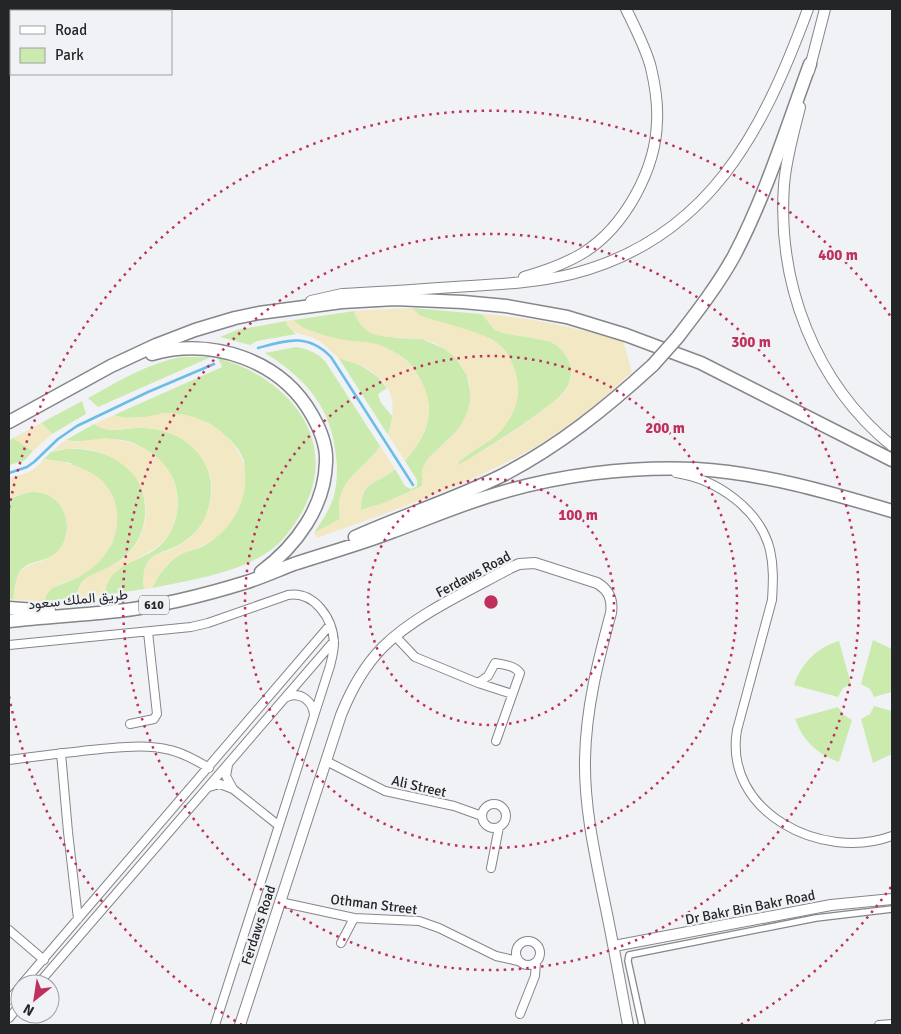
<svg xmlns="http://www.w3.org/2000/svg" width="901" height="1034" font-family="Signika,Vazirmatn,sans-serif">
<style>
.green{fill:#caebad}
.sand{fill:#f2e8c3}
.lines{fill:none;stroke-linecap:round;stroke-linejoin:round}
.stream{stroke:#6bbde8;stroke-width:2.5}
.pedestrian-casing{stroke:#84868a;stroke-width:8}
.minor-casing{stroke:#84868a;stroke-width:10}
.tertiary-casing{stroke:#84868a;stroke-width:12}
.primary-casing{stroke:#84868a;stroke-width:15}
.pedestrian{stroke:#fff;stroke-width:5.5}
.minor{stroke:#fff;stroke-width:8}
.tertiary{stroke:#fff;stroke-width:10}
.primary{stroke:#fff;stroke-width:12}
.primary-bridge-casing{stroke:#84868a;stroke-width:15;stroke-linecap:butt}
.primary-bridge{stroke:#fff;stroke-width:12}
.ring{fill:none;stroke:#bf305c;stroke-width:2.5;stroke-dasharray:2.5 5}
.labels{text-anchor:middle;stroke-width:4.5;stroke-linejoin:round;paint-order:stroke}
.shield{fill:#f0f2f6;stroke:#616265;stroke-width:1}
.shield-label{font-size:12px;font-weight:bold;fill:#242527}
.street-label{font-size:14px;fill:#242527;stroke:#f0f2f6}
.centre{fill:#bf305c;stroke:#f0f2f6;stroke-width:2.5}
.ring-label{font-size:15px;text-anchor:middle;font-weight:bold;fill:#bf305c;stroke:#f0f2f6;stroke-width:4.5;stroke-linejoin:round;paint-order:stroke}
</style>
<rect width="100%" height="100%" fill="#f0f2f6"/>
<path class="green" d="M412,308L482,314L495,330L503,333L549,341C570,350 579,376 562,394C557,400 550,404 544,409C517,430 487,447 458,466L459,461L498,434L507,353L493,340L485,337L420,316Z
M354,311L356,317L395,338L422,339L445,349L455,357L467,375L471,396L470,408L465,418L459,429L438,449L422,473V486L384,503L361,510C360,480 378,484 395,469L405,486L411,489L417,486V480L405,461C422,441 436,418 425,391C420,379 414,365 402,357C397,353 387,352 380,350C359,344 337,340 317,333C308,330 299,327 294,320Z
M286,321L288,326L296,334L257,341L250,345L220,337L237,330Z
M296,347C308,349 316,352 325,361L380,446C361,474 334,479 340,519L314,533C321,522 329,511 333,499C337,486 338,470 336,457C332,407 305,378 265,353Z
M182,357H211L98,407L88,398C118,382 147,363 182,357Z
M338,357L362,366L378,377L387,388L378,394L381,403L393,417L388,435Z
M218,358C288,378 342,439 302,512C293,527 283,542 268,552C234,574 191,580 152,588L159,575L171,561L180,554L202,547L213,540L230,522L245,485L244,461L239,450L230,440L219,430L207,422L147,417L122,418L114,415L222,367Z
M82,401L86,414L52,434L41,423Z
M94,424C110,435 125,427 142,428C170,428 198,443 208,470C214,487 211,506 203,522C194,537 177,548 161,552L143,580L144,589L105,595C106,565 137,563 156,549C177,533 183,502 173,479C166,462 145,446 127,441C106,436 86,444 66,440Z
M13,438L33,451L24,461L9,465V441Z
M67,449C93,448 119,455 135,476C143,487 146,502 145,516C142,543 127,559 103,570C97,573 88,576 83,581C79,585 77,592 75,598L44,601L47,592L52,588L79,577L112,544L117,523L71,463L44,459L51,452Z
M29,492C35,492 40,492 45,494C68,501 74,534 58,551C49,562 29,560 21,570C15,578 15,590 13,600L9,598V499Z
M873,640L892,649V692L874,697L870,689L861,684Z
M839,641L851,684L843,688L838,697L794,685C802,663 816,648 839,641Z
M874,706L892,711V754L873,763L861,719L870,714Z
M838,707L844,715L852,720L839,762C818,755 803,741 795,719Z"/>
<path class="sand" d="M412,308L420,316C440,322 475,330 493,340C502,345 508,353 512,363C524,388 518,412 499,433C490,442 470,452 459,461L458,465C488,448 518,430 545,408C550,404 558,400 563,394C579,376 570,350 549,341L503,333L495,330L482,314C530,317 576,328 623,341L632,372C605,397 577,421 545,441C474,484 394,510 317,538L314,533L340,519C334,478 361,475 380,446L395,469C379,483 359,481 361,510L384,503L422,486C422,479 421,473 423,467C428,455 441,447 449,439C467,422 477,396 466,373C458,356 440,343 422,339C395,335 364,345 354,311Z
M294,320C299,327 308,330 316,333C326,336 336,339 346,340C356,342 366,341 376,344C399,350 419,369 426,392C435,419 422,441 405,461L388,435C397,404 395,384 363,366C357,363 348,362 341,359C331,354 325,343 314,338C301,333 292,335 286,321Z
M163,413C191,412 215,422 233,444C258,474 242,519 213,540C203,547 192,549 182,554C167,561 159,574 152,588L144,589C143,578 142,565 152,557C157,553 164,552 170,550C198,539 216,509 211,479C205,447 173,428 142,428C125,427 110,435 94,424L114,415C131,421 146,417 163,413Z
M41,423L52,434L33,451L13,438Z
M105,438C138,441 169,455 176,490C179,504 177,518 171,531C155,562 106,559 105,595L75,598C77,592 79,585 83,581C91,573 104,570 114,565C138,552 151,523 144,496C139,476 125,464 107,455C91,447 68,447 51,452L66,440L75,442Z
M44,459C72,463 103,470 114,499C125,529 108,562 80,576C64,584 51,582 44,601L13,600L17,578L22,569C33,563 48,561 57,552C74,536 69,503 46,494C33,489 21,494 9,499V478C24,475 35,471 44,459Z"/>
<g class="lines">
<path class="stream" d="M258,348C287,340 308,333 331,357L413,485
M9,473L27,467L34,462L58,439L77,426L148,392L214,364"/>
<defs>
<path id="pedestrian" d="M642,1025L628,961L629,955L816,918L892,909"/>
<path id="minor" d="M676,473C716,479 760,509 770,550C774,567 773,583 772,600L737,730C723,812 822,862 892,836
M396,637L415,657L478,683L512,694
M9,645L191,627L208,623L288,595C314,591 333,618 334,643C334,651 332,658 330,666L215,1025
M478,683L488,676L495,663C504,665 514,665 520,673L496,741
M287,697C300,691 313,701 314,715
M130,724L154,719L157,714L148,632
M61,753L68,832L78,919
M9,760C40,756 70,752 101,749C124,747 147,744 170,750C184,753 197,761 209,768
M326,761L385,791L454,806L482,816
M209,787L220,784L233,789L226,776L228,765
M233,789L278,825
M482 816a12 12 0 1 1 24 0a12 12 0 1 1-24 0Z
M491,868L499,827
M280,902L354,918L419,921L439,928L496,956L518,961
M9,930L44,960
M516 953a12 12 0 1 1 24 0a12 12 0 1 1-24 0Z
M341,943L354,918
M22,984L330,625
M38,984L334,641
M9,1000L20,987
M520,1014L535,976L536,962
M9,1018L20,1005
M879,1025L892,1024"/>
<path id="tertiary" d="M809,71L825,9
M800,107C794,132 786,158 784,185C777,284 815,383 892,446
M524,277C545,271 565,264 583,253C625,227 656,169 657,121C658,104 655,85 651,68C647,51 634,25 626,9
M311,301L342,294C385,292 427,289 470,286C504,284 539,282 572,274C709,239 763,131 808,9
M614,946L831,905L892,899
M240,1025L341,715C351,690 364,666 383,647C415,615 470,590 510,568L519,564L535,563L597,583C609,590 613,599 611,613C598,661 586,708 585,759C584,809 596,860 606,909C614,948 621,987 628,1025"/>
<path id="primary" d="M677,338C697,312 718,285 734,256C766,195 786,129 810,64
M152,354C212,337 281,360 312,415C320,429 327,446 326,462C325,507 296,546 261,572
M9,422L111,366L156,345L195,330L235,318L259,313L342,302L395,299L463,302L506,306L567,317L626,335L701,363L892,460
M355,537C404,515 455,499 503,475C559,446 606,408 653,365
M9,608L49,611
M9,621C45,617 82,615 118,611C162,606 205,595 247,582C263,577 278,570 294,564C327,553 361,544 394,531C427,519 459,505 493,495C557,475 629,466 696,469C763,473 828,492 892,511"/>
</defs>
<use href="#pedestrian" class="pedestrian-casing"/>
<use href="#minor" class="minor-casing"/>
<use href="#tertiary" class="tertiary-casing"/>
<use href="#primary" class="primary-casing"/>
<use href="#pedestrian" class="pedestrian"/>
<use href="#minor" class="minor"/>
<use href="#tertiary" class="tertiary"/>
<use href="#primary" class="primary"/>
<defs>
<path id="primary-bridge" d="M653,365L677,338"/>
</defs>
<use href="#primary-bridge" class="primary-bridge-casing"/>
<use href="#primary-bridge" class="primary-bridge"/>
</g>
<g class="ring">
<circle cx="491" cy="602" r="123"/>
<circle cx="491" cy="602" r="246"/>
<circle cx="491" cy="602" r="368"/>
<path d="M891 887A491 491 0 0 1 740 1025M242 1025A491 491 0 0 1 9 696M9 508A491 491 0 0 1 891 317"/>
</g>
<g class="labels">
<rect class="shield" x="139" y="595.5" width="30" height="19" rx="4"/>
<g class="shield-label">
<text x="154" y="609">610</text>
</g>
<g class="street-label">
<text transform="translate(473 574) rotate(-28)" y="5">Ferdaws Road</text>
<text transform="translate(78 599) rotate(-6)" y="5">طريق الملك سعود</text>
<text transform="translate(419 786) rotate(13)" y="5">Ali Street</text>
<text transform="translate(374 904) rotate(7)" y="5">Othman Street</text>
<text transform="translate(750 907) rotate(-11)" y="5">Dr Bakr Bin Bakr Road</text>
<text transform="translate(258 925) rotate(-72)" y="5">Ferdaws Road</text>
</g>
</g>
<circle cx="491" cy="602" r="8" class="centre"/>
<g class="ring-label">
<text x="838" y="260">400 m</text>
<text x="751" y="347">300 m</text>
<text x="665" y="433">200 m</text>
<text x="578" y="520">100 m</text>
</g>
<rect width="901" height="1034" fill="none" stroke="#242527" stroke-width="20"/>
<rect x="10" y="10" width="162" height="65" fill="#f0f2f6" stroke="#9ea0a3"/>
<rect x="20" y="26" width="25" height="8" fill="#ffffff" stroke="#9ea0a3"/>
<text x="55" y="35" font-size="15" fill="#242527">Road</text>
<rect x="20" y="48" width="25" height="15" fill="#caebad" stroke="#9ea0a3"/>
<text x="55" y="60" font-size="15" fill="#242527">Park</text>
<g transform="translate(35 999) rotate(210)"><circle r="24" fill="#f0f2f6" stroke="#9ea0a3"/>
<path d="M0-4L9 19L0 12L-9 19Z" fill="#bf305c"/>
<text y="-8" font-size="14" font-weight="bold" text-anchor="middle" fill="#242527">N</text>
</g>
</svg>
